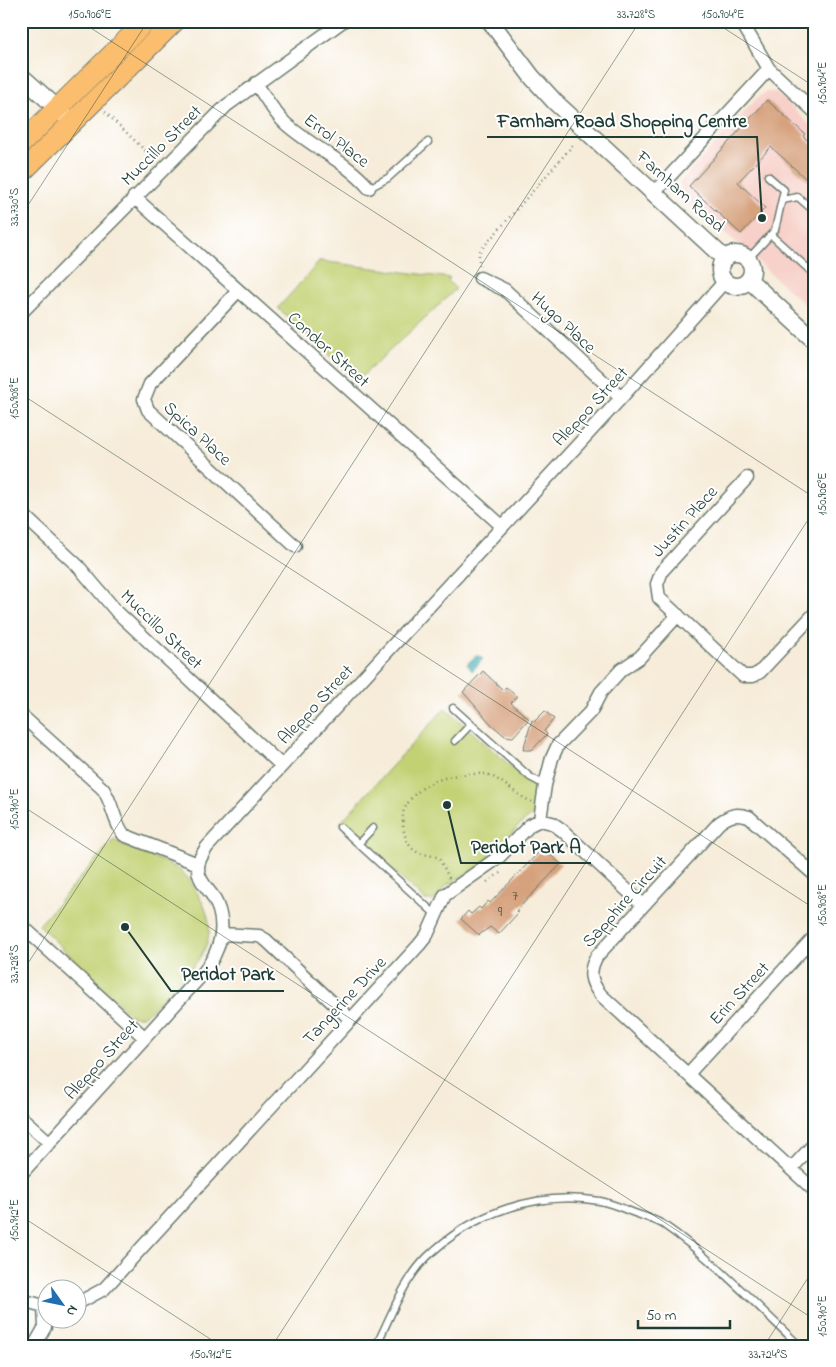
<svg xmlns="http://www.w3.org/2000/svg" width="836" height="1367" font-family="'Indie Flower',sans-serif">
<style>
.built{fill:#f7d0c9}
.green{fill:#c2d173;stroke:#708754}
.water{fill:#39abb4;stroke:#2c7474}
.building{fill:#d6a17d}
.lines{fill:none;stroke-linecap:round;stroke-linejoin:round}
.service-casing{stroke:#6a7a6e;stroke-width:9}
.minor-casing{stroke:#6a7a6e;stroke-width:15}
.tertiary-casing{stroke:#6a7a6e;stroke-width:19}
.primary-casing{stroke:#6a7a6e;stroke-width:22}
.path{stroke:#6a7a6e;stroke-width:2.5;stroke-dasharray:1 4;stroke-linecap:butt}
.service{stroke:#fff;stroke-width:6}
.minor{stroke:#fff;stroke-width:12}
.tertiary{stroke:#fff;stroke-width:16}
.primary{stroke:#fbbd6e;stroke-width:20}
.ticks{fill:none;stroke:#1f3d34;stroke-width:1;stroke-opacity:0.45}
.labels{text-anchor:middle;stroke-width:4;stroke-linejoin:round;paint-order:stroke}
.number-label{font-size:15px;fill:#4d5646}
.street-label{font-size:18px;fill:#1f3d34;stroke:#fff}
.leader{fill:none;stroke:#1f3d34;stroke-width:2}
.callout-dot{fill:#1f3d34;stroke:#fff;stroke-width:2}
.callout-label{font-size:19px;text-anchor:middle;font-weight:bold;fill:#1f3d34;stroke:#fff;stroke-width:4;stroke-linejoin:round;paint-order:stroke}
.neatline{fill:none;stroke:#1f3d34;stroke-width:2}
.ticks-label{font-size:12px;text-anchor:middle;fill:#1f3d34}
</style>
<rect width="100%" height="100%" fill="#fff"/>
<filter id="ink" filterUnits="userSpaceOnUse"><feTurbulence type="fractalNoise" baseFrequency=".02" numOctaves="2"/><feDisplacementMap in="SourceGraphic" scale="10" xChannelSelector="R" yChannelSelector="G"/><feConvolveMatrix kernelMatrix="1 2 1 2 8 2 1 2 1" color-interpolation-filters="sRGB"/></filter>
<filter id="wash" filterUnits="userSpaceOnUse"><feTurbulence type="fractalNoise" baseFrequency=".0096" numOctaves="4" result="noise"/><feDisplacementMap in="SourceGraphic" scale="20" xChannelSelector="R" yChannelSelector="G"/><feGaussianBlur stdDeviation="1.12" result="paint"/><feColorMatrix in="noise" values="0 0 0 0 0 0 0 0 0 0 0 0 0 0 0 0 0 1.4 0 .05"/><feComposite in="paint" operator="in"/></filter>
<g filter="url(#wash)">
<rect width="100%" height="100%" fill="#f6ecd9"/>
<path class="built" d="M766,92H774L783,98L815,130V314L681,192L680,182L758,97Z"/>
<path class="green" d="M320,261L450,278L448,281L456,289L357,381L278,308Z
M445,708L540,792L535,813L518,826L495,853L477,868L447,885L434,901L425,900L340,823Z
M114,839C136,855 162,857 182,872C191,879 196,891 201,900C228,949 182,975 153,1008C145,1015 140,1019 130,1015L39,925Z"/>
<path class="water" d="M476,656H480L483,659L472,671L467,664Z"/>
<g id="blocks">
<path class="building" d="M767,100L805,134L803,136L815,148V187L771,147L738,182L765,208L741,234L689,186Z
M483,671L503,690L506,687L517,697L511,703L529,719L513,737L505,736L492,725L463,692Z
M545,711L554,719L544,731L547,734L532,750H523L532,720L534,722Z
M540,851L544,854L546,851L561,864L516,911L518,913L499,934L490,927L479,935L461,919L468,911L471,914L479,907L481,909L488,901L490,903Z"/>
</g>
</g>
<g filter="url(#ink)">
<use href="#blocks" fill-opacity="0" stroke="#6a7a6e" stroke-width="1"/>
<g class="lines">
<defs>
<path id="service" d="M369,188L388,178L428,142
M782,200L798,197L815,212
M771,235L815,275
M748,259L775,230L784,190L768,176
M453,708L530,777L545,785
M455,741L471,724
M340,827L436,915
M358,844L373,828
M376,1346C391,1316 403,1281 427,1257C472,1213 538,1190 600,1201C611,1203 622,1208 632,1212C642,1216 655,1219 664,1225C713,1259 756,1305 800,1346"/>
<path id="minor" d="M741,21L769,69L815,112
M256,83C265,97 274,113 286,124C313,148 346,161 369,188
M654,193L769,69
M134,197L502,526
M480,278L505,290L621,398
M238,291L150,384L144,399L148,410L295,546
M21,313L226,106L343,21
M747,478L662,571L657,584L659,598L743,676H753L760,672L815,613
M21,513L78,566L117,612L282,766
M21,715L103,789C113,803 113,821 124,835L198,864
M540,820L545,785L552,758L558,745L591,711L601,692L621,670L640,657L678,615
M815,875L749,817C736,813 730,815 719,823L597,956C588,971 590,982 601,995L815,1191
M21,925L144,1037
M221,934L259,936L266,940L350,1019
M688,1074L815,936
M21,1117L50,1143
M791,1169L815,1143
M21,1174L200,977C220,953 230,924 212,895C206,887 198,879 198,868C198,860 203,853 207,847L621,398L725,281
M21,1300L48,1307
M78,1303L104,1289L419,945L427,935L445,895L499,857L530,825L540,820L552,823L562,830L643,905
M34,1346L45,1327L44,1307"/>
<path id="tertiary" d="M490,21L532,77L555,102L725,259
M21,76L66,116
M720 270a16 16 0 1 1 32 0a16 16 0 1 1-32 0Z
M749,280L815,341"/>
<path id="primary" d="M21,144L146,21
M21,173L175,21"/>
</defs>
<use href="#service" class="service-casing"/>
<use href="#minor" class="minor-casing"/>
<use href="#tertiary" class="tertiary-casing"/>
<use href="#primary" class="primary-casing"/>
<path class="path" d="M105,112L155,160
M479,266V252L575,143
M449,878L439,858C432,855 425,855 419,853C404,847 402,826 403,813C413,785 444,775 470,774C476,774 483,773 489,775C505,782 516,795 532,802
M487,882L503,871
M61,1320H68"/>
<use href="#service" class="service"/>
<use href="#minor" class="minor"/>
<use href="#tertiary" class="tertiary"/>
<use href="#primary" class="primary"/>
</g>
</g>
<path class="ticks" d="M80,21L815,498M713,21L815,87M21,216L148,21M21,394L815,909M21,805L815,1320M21,974L640,21M21,1216L221,1346M272,1346L815,509M764,1346L815,1267"/>
<g class="labels">
<g class="number-label">
<text x="515" y="900">7</text>
<text x="500" y="916">9</text>
</g>
<g class="street-label">
<text transform="translate(337 140) rotate(37)" y="6">Errol Place</text>
<text transform="translate(161 145) rotate(-45)" y="6">Muccillo Street</text>
<text transform="translate(681 191) rotate(42)" y="6">Farnham Road</text>
<text transform="translate(564 322) rotate(43)" y="6">Hugo Place</text>
<text transform="translate(329 349) rotate(42)" y="6">Condor Street</text>
<text transform="translate(590 406) rotate(-47)" y="6">Aleppo Street</text>
<text transform="translate(198 433) rotate(43)" y="6">Spica Place</text>
<text transform="translate(684 521) rotate(-48)" y="6">Justin Place</text>
<text transform="translate(162 629) rotate(44)" y="6">Muccillo Street</text>
<text transform="translate(315 704) rotate(-47)" y="6">Aleppo Street</text>
<text transform="translate(624 901) rotate(-48)" y="6">Sapphire Circuit</text>
<text transform="translate(739 993) rotate(-47)" y="6">Erin Street</text>
<text transform="translate(344 1000) rotate(-47)" y="6">Tangerine Drive</text>
<text transform="translate(101 1059) rotate(-48)" y="6">Aleppo Street</text>
</g>
</g>
<path class="leader" d="M762 218L757 137H487M447 805L461 863H591M125 927L171 991H284"/>
<g class="callout-dot">
<circle cx="762" cy="218" r="5"/>
<circle cx="447" cy="805" r="5"/>
<circle cx="125" cy="927" r="5"/>
</g>
<g class="callout-label">
<text x="622" y="127">Farnham Road Shopping Centre</text>
<text x="526" y="853">Peridot Park A</text>
<text x="228" y="980">Peridot Park</text>
</g>
<rect width="836" height="1367" fill="none" stroke="#fff" stroke-width="55"/>
<g transform="translate(62 1304) rotate(123)"><circle r="24" fill="#ffffff" stroke="#a5b1ae"/>
<path d="M0-4L9 19L0 12L-9 19Z" fill="#1f6fb2"/>
<text y="-8" font-size="14" font-weight="bold" text-anchor="middle" fill="#1f3d34">N</text>
</g>
<path d="M638 1320v8h92v-8" fill="none" stroke="#1f3d34" stroke-width="2.5"/>
<text x="646" y="1320" font-size="15" fill="#1f3d34" stroke="#ffffff" stroke-width="4" paint-order="stroke">50 m</text>
<rect x="28" y="28" width="780" height="1312" class="neatline"/>
<g class="ticks-label">
<text x="90" y="18">150.906°E</text>
<text x="636" y="18">33.728°S</text>
<text x="723" y="18">150.904°E</text>
<text transform="translate(822 83) rotate(-90)" y="4">150.904°E</text>
<text transform="translate(14 207) rotate(-90)" y="4">33.730°S</text>
<text transform="translate(14 398) rotate(-90)" y="4">150.908°E</text>
<text transform="translate(822 494) rotate(-90)" y="4">150.906°E</text>
<text transform="translate(14 809) rotate(-90)" y="4">150.910°E</text>
<text transform="translate(822 905) rotate(-90)" y="4">150.908°E</text>
<text transform="translate(14 964) rotate(-90)" y="4">33.728°S</text>
<text transform="translate(14 1220) rotate(-90)" y="4">150.912°E</text>
<text transform="translate(822 1316) rotate(-90)" y="4">150.910°E</text>
<text x="211" y="1358">150.912°E</text>
<text x="768" y="1358">33.724°S</text>
</g>
</svg>
